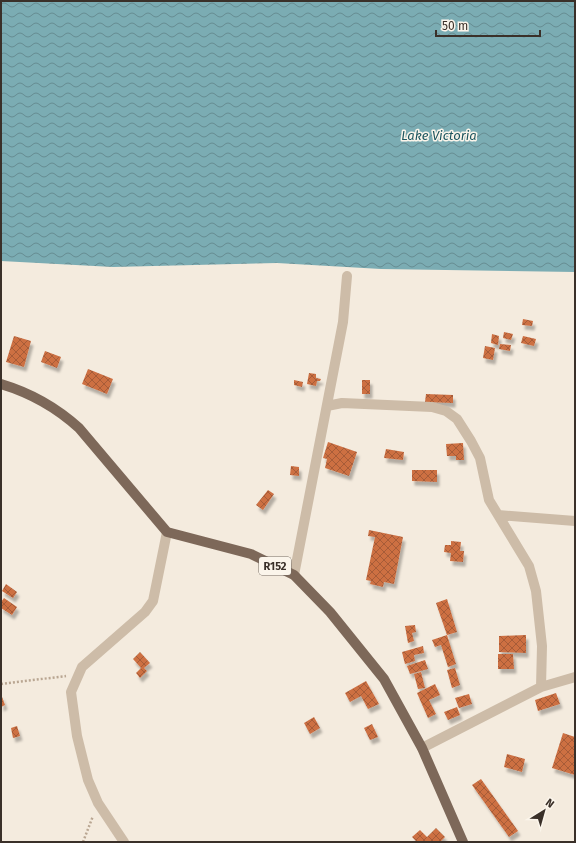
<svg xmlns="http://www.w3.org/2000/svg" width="576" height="843" font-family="'Fira Sans',sans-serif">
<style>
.water{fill:url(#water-waves)}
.building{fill:url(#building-cross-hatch);filter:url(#shadow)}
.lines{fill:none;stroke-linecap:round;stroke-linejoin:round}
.path{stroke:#b9a692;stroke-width:2.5;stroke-dasharray:2 2;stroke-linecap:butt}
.street{stroke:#cdbca8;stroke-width:10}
.primary{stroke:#7d6859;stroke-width:10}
.labels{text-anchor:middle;stroke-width:3;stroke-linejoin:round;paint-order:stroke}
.shield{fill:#fbf5eb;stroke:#746b63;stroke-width:1}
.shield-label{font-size:11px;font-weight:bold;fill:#3a3029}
.water-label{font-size:13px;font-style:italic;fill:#1b545e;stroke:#fbf5eb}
</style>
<defs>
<pattern id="water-waves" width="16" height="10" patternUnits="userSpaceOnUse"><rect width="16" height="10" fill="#7bacb3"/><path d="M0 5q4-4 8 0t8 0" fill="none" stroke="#668c92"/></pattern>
<pattern id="building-cross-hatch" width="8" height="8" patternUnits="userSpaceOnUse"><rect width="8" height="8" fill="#cd7043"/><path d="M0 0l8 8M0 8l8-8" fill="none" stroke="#a75c38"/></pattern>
<filter id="shadow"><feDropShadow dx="2.5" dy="4.5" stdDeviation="1" flood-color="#0004"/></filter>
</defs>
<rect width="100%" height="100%" fill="#f4ebde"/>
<path class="water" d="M1,1H575V272L381,269L277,263L113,267L1,261Z"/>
<path class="building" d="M523,319L533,321L532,326L522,325Z
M504,332L513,334L511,340L503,338Z
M492,334L499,336L498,345L491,343Z
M14,336L31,341L24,367L6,362Z
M523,336L536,339L534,346L521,343Z
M500,344L511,345L510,351L499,349Z
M485,346L495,348L493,360L483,358Z
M45,351L61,357L57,368L41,362Z
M88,369L113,379L107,394L82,384Z
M309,373L316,374V378L321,379L320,381H317L316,386L307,384Z
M294,380L303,382L302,387L294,385Z
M362,380H370V394H362Z
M426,394L453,395V403L425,402Z
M328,442L357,452L349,476L325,468L327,459L323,458Z
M463,443L464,460H456V456H447L446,444Z
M386,449L404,452L403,460L384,458Z
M291,466L299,467V476L290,475Z
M412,470H437V482L412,481Z
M268,490L274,494L263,510L256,505Z
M369,530L403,537L394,584L384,582L383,587L370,584L371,581L366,580L375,537L368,536Z
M451,541L461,542L460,551H464L463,562L450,561L451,553L444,552L445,545H451Z
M6,584L17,592L13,598L2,591Z
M4,598L17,607L12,615L1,608V602Z
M447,599L457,632L447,635L436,603Z
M415,625L416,632L412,633L414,641L408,643L405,626Z
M447,635L456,664L448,667L441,645L435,647L432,640Z
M526,635V653L499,652V636Z
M423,646L424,653L414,655L415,661L405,664L402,652Z
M140,652L150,663L144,668L147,671L140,678L136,673L141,668L133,659Z
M498,654H513L514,669H498Z
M425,660L428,669L410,674L407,666Z
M455,668L460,685L452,688L447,670Z
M421,672L425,688L418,689L414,674Z
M366,681L379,704L368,709L361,696L350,702L345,693Z
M435,684L440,695L429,700L436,714L428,718L417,693Z
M556,693L560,704L538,711L535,700Z
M1,694L5,705L1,707Z
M469,694L472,704L459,708L455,698Z
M457,707L460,715L448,720L444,712Z
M314,717L320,728L310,734L304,723Z
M372,724L378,737L370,740L364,728Z
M17,726L20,736L13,738L11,728Z
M563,733L575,737V775L552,768Z
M507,754L525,759L522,772L504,767Z
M481,779L518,831L509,837L472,785Z
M436,828L445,837L440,842H417L412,837L420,830L427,837Z"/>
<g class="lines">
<path class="path" d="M1,684L66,676
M83,842L93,816"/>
<path class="street" d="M327,406L342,403L432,407L446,411L457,419L471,441L480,458L489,500L529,566L536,591L542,646L541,687
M498,515L575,521
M294,575L343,322L347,276
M422,748L541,687L575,677
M124,842L98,803L88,780L77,736L71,692L82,667L145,612L153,601L167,532"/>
<path class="primary" d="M1,384C31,393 56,407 79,428L167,532L251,554L294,575L330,612L384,679L422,748L463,842"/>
</g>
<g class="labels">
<rect class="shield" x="259" y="557" width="32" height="18" rx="3"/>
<g class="shield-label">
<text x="275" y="570">R152</text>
</g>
<g class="water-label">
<text x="439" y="140">Lake Victoria</text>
</g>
</g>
<rect width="576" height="843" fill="none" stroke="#3a3029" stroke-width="4"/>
<g transform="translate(544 811) rotate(37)" stroke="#fbf5eb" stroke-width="3" paint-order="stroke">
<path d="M0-3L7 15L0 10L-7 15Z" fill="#3a3029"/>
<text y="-6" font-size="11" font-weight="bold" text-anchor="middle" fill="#3a3029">N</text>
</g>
<path d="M436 30v6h104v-6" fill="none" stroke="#3a3029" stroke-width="2"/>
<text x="442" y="30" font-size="12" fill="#3a3029" stroke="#fbf5eb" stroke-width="3" paint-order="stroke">50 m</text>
</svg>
